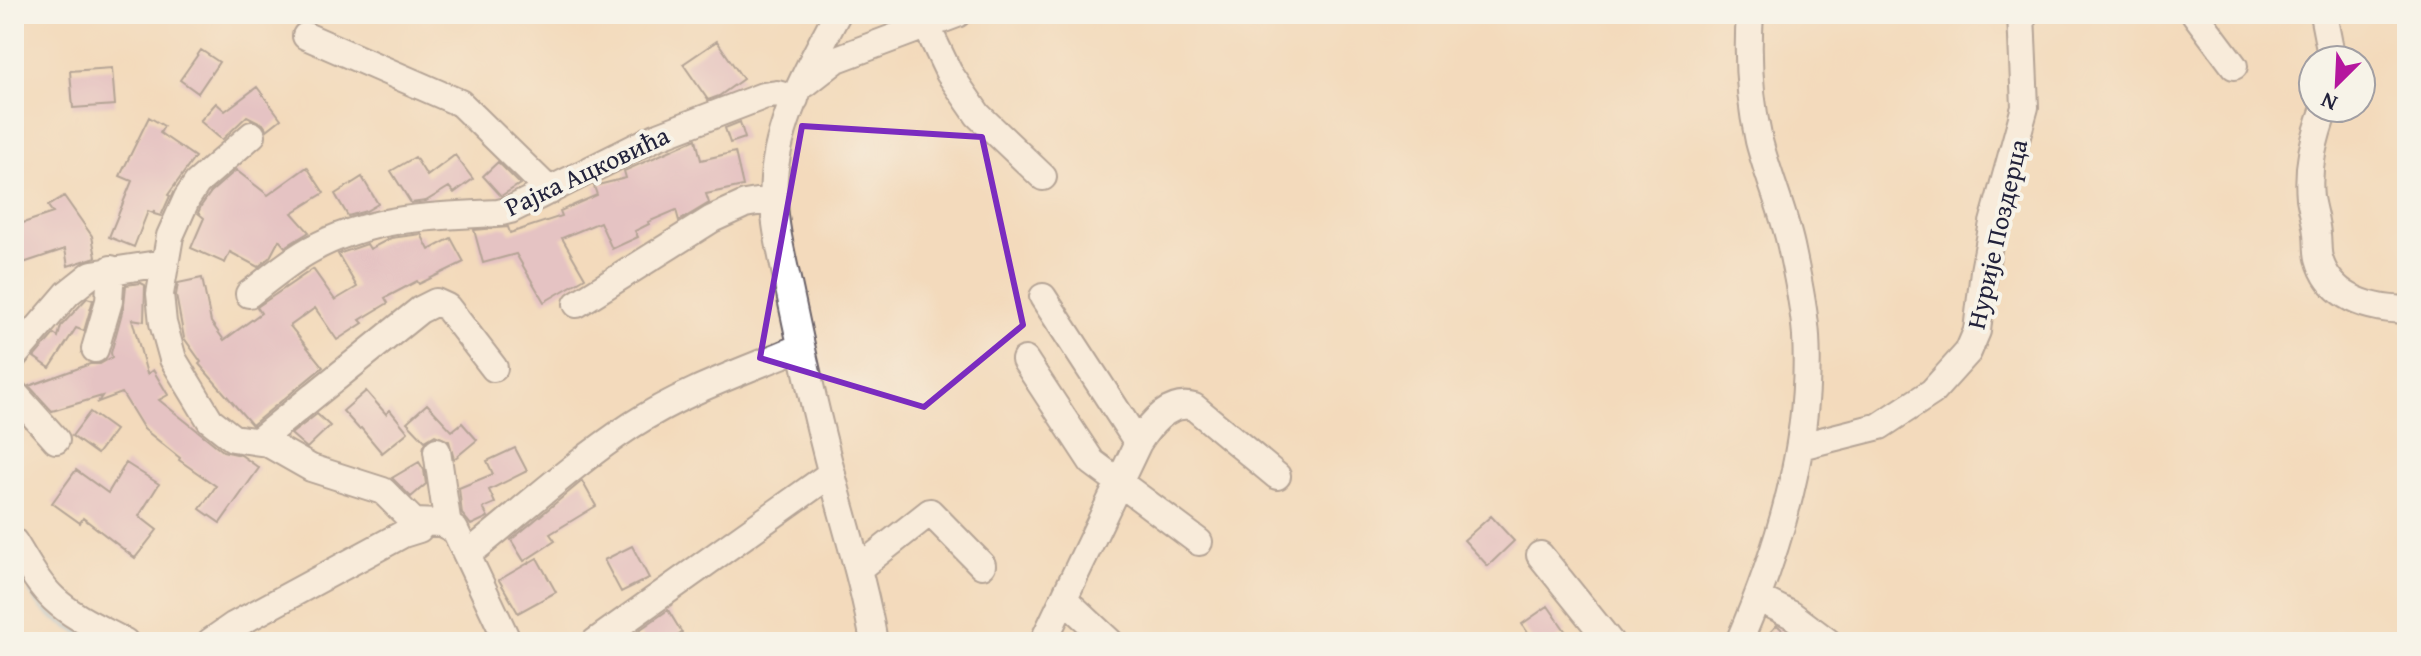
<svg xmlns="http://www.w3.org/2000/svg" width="2421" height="656" font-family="'Gentium Book Plus',serif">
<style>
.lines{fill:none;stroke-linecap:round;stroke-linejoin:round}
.stream{stroke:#6db0e2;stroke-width:5}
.building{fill:#d6a6cc}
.minor-casing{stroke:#6b6268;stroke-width:30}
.minor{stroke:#fff;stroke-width:26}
.marked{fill:none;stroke:#7b2cbf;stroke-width:6;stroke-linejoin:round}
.labels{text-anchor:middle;stroke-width:8;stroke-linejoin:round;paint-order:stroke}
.street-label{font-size:26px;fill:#22223b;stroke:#f7f3e8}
</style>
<rect width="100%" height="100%" fill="#f7f3e8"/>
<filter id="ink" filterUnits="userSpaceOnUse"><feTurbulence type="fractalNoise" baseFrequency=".0125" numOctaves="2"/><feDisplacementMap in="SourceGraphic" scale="16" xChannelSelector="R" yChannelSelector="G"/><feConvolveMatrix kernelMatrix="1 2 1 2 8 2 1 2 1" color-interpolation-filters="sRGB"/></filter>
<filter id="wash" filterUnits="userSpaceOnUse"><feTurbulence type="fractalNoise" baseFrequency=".006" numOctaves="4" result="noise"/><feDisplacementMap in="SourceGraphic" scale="32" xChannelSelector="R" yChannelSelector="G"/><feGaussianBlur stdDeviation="1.8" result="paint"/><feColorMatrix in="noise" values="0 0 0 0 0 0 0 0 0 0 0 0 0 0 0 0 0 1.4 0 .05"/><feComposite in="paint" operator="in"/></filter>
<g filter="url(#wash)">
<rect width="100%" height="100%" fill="#f3dabc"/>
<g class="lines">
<path class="stream" d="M31,592C44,614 58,622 81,633"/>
</g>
<g id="blocks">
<path class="building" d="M717,41L743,79L719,96L708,100L683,64Z
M201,50L219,62L198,93L180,80Z
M112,68L115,105L73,108L70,71Z
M257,87L281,119L267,130L263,124L247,116L222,140L200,121L216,103L225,111Z
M149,117L164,126L160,133L195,157L168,195L170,196L161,216L154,214V210L153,213L148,211L134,247L109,237L132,181L120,176Z
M740,122L745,138L730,143L725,128Z
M696,139L701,160L735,152L743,186L706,194L709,203L679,221L676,210L648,222L649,224L635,231L638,237L612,249L600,222L562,238L585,278L544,302L516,254L483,263L474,230L508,227L510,233L562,216L560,211L597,195L594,186L626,178L624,171Z
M455,155L473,179L454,193L449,187L426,201L411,203L391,171L415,157L427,176Z
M498,162L520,184L501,196L483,176Z
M307,167L324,193L292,213L309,232L306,234L285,247L279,240L270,257L258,267L230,252L225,263L191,248L204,218L198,213L201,206L211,192L236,170L268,195Z
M362,177L378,204L366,211L348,216L335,194Z
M64,196L92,236L96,257L68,266L65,249L14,266V226L53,213L48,206Z
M421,234L429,250L451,238L464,262L419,284L417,281L385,298L388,303L360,320L363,323L337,340L315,308L290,326L323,367L252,425L199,364L201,362L184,338L176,295L178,283L202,278L211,322L224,340L261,313L257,307L313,269L335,300L357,287L338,254L367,244L370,249L391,238Z
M141,283L145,285L144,321L132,319L147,374L153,370L168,395L159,400L223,451L241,455L259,468L220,523L200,509L216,486L179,460L180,458L144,429L122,393L98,402L102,396L52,411L29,386L90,364H100L112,357L111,353L124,305L126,285Z
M87,298L93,300L84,331L76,328L50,368L34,357L54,334L58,337L61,326Z
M366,391L386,414L390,410L408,432L382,453L361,428L359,429L343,411Z
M427,404L452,431L462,423L477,440L454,459L449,441L435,435L425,441L407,422Z
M90,412L115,430L97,454L72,436Z
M317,414L330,426L307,448L291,434Z
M515,448L527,471L489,490L495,503L483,508L488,517L471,525L462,514L459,488L493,474L487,461Z
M419,462L424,470L426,484L411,497L392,478Z
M126,463L159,484L139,516L157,530L135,558L83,518L80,523L52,503L76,470L108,493Z
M582,481L596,506L550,534L555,541L524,561L511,540Z
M1491,516L1514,541L1488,566L1464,540Z
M632,546L649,578L621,592L604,560Z
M537,558L556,592L518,613L499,580Z
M1548,606L1566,632L1552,642H1534L1522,624Z
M668,610L682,633L667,642H645L638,631Z
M1777,625L1778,626L1795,642H1761Z"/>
</g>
</g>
<g filter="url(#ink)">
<use href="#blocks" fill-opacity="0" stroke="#6b6268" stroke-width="2"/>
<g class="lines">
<defs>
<path id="minor" d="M837,14C810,65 778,119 774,178C771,218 783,259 791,298C803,356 816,414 831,471C846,528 864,584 874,642
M2195,14L2234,66
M2323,14L2332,60
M927,27L949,73L978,115L1043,177
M306,36L460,103L550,191
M805,84L837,59L957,14
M2325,108C2314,138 2307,166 2310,198C2312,210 2316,222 2317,234C2318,242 2317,250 2319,258C2330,299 2370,309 2407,310
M252,135L197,183L187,198L170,236L160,294L163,323L173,359L210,420L233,438L267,443L311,468L383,491L414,522L441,523L455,530L508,642
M249,294C269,279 288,262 310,250C369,217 431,216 498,213L510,210L656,137L763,96L777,94L795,99
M1043,297L1138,443
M577,304L712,219L745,204L774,199
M95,349L109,301L111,269
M14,356L68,293L92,274L164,263
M1025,360L1092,462L1199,542
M14,393L56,440
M259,440L420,310L436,302L447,307L494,368
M1801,446L1880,426L1932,392L1968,352L1977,331L1984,271L1993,223L2025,107L2021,14
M437,451L448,526
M14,542C26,561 37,583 54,599C74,618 101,629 125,642
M467,555C522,511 574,463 632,425C684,391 744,371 801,347
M1540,555L1610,642
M859,568L930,512L982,565
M1758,598L1792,615L1828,642
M1065,600L1110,642
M210,642L233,626L403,534L419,529L421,524
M595,642L832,473
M1043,642L1138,443C1150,424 1170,400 1194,407L1277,476
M1739,642C1780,546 1812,441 1806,336C1804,305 1797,275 1791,246C1783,210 1768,176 1759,141C1750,101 1747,55 1750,14"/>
</defs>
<use href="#minor" class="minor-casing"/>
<use href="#minor" class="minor"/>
</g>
</g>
<path d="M0 0H2421V656H0ZM802,126L982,137L1023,325L924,407L760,358Z" fill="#f3dabc" fill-opacity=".55" fill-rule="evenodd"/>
<path class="marked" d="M802,126L982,137L1023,325L924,407L760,358Z"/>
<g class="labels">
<g class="street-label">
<text transform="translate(587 171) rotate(-25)" y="9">Рајка Ацковића</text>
<text transform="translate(1997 234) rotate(-77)" y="9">Нурије Поздерца</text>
</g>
</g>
<rect width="2421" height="656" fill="none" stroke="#f7f3e8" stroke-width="48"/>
<g transform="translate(2337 84) rotate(204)"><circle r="38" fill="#f7f3e8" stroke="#a29fa3" stroke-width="2"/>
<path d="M0-6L14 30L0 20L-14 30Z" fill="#b5179e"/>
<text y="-12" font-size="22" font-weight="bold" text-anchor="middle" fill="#22223b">N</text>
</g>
</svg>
